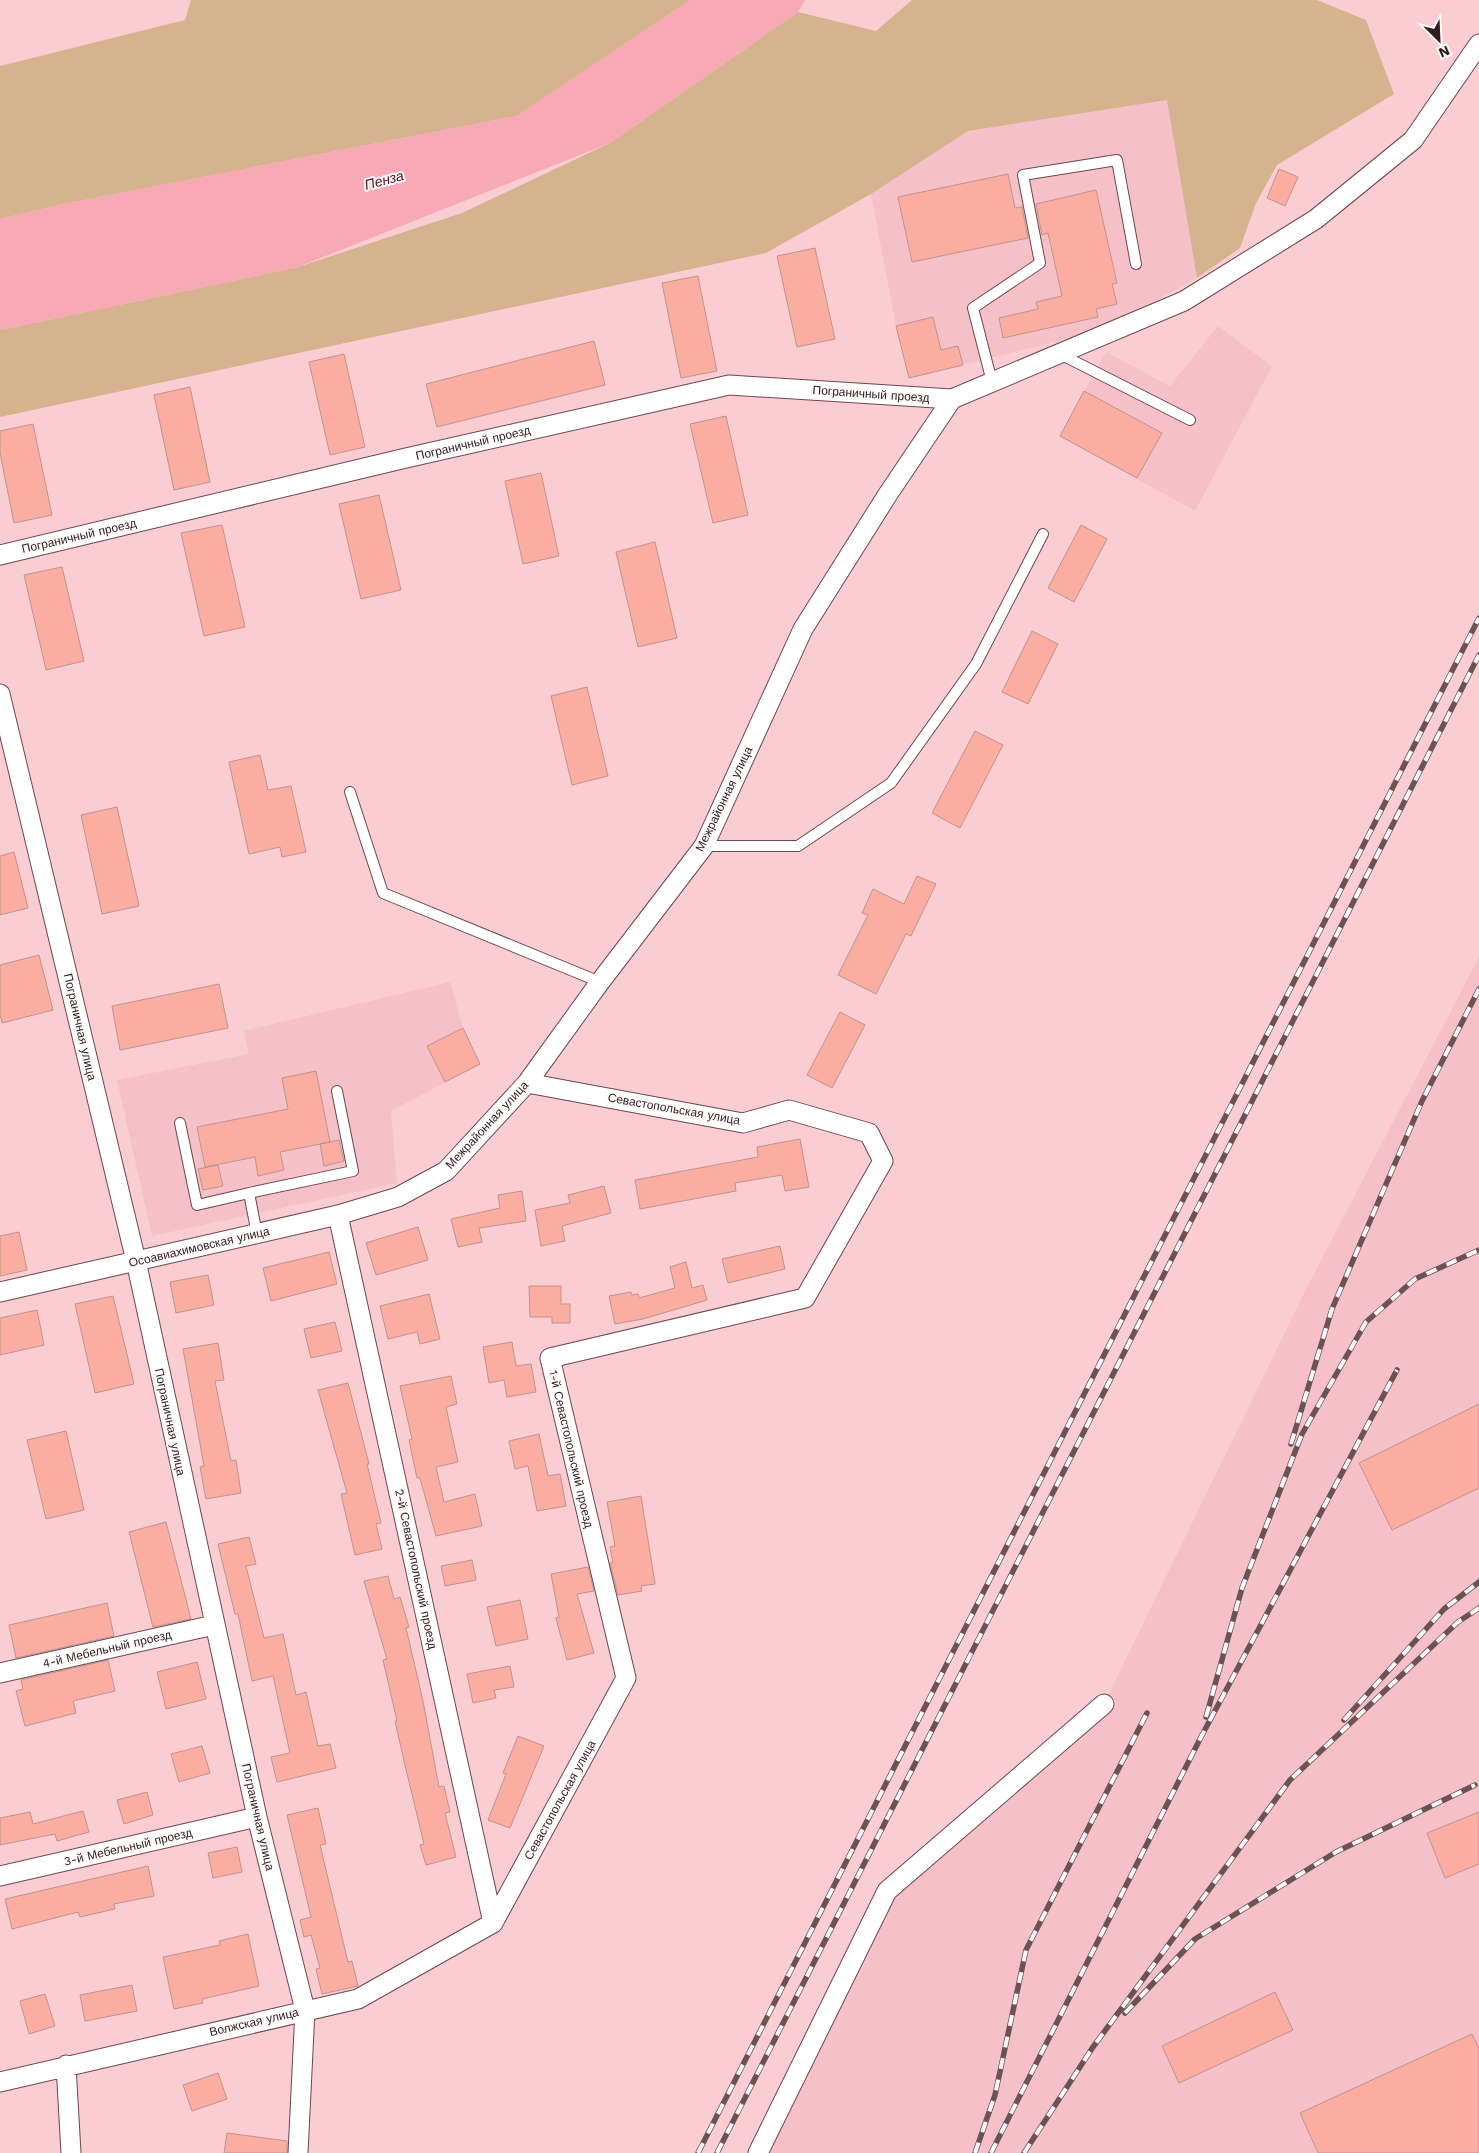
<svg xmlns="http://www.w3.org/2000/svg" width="1479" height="2153" font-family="'Work Sans',sans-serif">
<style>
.built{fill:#f5c0c7}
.green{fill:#d5b38e}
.water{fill:#f7a9b5}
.building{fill:#fbada1;stroke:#be948d}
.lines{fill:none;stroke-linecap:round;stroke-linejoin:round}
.service-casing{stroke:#6c474d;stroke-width:12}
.minor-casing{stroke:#6c474d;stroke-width:21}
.service{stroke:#fff;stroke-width:10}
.minor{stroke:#fff;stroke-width:19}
.rail-casing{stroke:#6b5255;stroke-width:5.5}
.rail{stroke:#fffafa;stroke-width:4;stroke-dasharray:11;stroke-linecap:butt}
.labels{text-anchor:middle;stroke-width:4;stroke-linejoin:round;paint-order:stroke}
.street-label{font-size:12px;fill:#2d1d1f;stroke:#fffafa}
.water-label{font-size:14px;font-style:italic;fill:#520f22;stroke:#fffafa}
</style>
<rect width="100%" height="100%" fill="#facdd3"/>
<path class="built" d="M1168,100L1197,278L1102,330L909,378L896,326L871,194L968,131Z
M1218,326L1272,366L1195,511L1060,436L1106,352L1170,386Z
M1479,957V2153H758L887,1891L1104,1704L1305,1291Z
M450,982L463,1028L480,1064L391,1111L397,1183L152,1236L117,1080L249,1054L244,1031Z"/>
<path class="green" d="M191,0H690L517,116L64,204L0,219V66L185,20Z
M912,0H1317L1366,20L1394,94L1277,165L1256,203L1240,248L1197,278L1167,100L968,131L871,194L766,253L0,417V330L298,267L462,213L610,143L798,12L876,31Z"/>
<path class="water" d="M690,0H805L798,12L610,143L298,267L0,330V219L64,204L516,116Z"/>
<path class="building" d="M1279,169L1298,177L1285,206L1267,198Z
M1008,174L1015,208L1022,207L1028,238L912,262L898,197Z
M1096,190L1117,283L1112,284L1117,304L1096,309L1098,317L1003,338L999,318L1038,309L1036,302L1062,296L1048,233L1042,235L1036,204Z
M815,248L835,339L797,347L777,256Z
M698,276L717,371L681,378L662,283Z
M933,317L941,350L958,346L963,365L909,378L896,326Z
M594,341L605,385L437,427L426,384Z
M344,354L365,447L330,455L309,362Z
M190,387L210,482L174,490L154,395Z
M1084,391L1162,433L1137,478L1060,436Z
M726,416L748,515L713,523L690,424Z
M33,424L52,515L14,523L0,453V431Z
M541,473L559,556L523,564L505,481Z
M379,495L401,590L361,599L339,504Z
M222,525L245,627L204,636L181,533Z
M1081,525L1107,539L1074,602L1048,588Z
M655,542L677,638L638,647L616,552Z
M62,567L84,661L46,670L24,575Z
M1032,631L1058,644L1028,704L1002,692Z
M587,687L608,776L572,785L551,696Z
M975,731L1003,745L960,828L932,813Z
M260,755L268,790L291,786L306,852L282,857L280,847L249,854L229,762Z
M117,807L139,906L102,914L81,815Z
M14,852L28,908L0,915V856Z
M917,876L936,884L911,936L906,934L876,994L838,975L868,915L862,913L873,889L904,904Z
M39,955L53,1010L2,1023L0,1014V965Z
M219,984L228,1028L120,1050L112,1006Z
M840,1012L865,1025L832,1088L807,1075Z
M463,1028L480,1064L445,1082L427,1046Z
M316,1071L330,1142L280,1152L284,1170L258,1176L255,1157L205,1167L197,1127L288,1109L282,1078Z
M800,1139L809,1187L785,1191L782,1175L735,1183L736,1191L640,1209L635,1180L758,1157L757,1147Z
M339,1140L344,1161L324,1166L320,1144Z
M218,1165L223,1186L203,1190L198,1169Z
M604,1186L611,1213L562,1226L565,1241L541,1246L535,1210L570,1203L568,1195Z
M522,1191L526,1221L479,1228L482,1242L458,1247L451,1219L500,1208L498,1195Z
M418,1227L428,1260L376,1275L366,1243Z
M19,1232L27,1270L0,1276V1236Z
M780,1246L785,1269L728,1283L722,1259Z
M329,1252L337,1284L271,1301L263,1268Z
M686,1262L692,1288L703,1285L707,1300L643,1319L615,1324L609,1296L631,1292L632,1295L638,1294L639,1298L675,1288L670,1267Z
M208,1275L214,1305L176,1313L170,1282Z
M529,1286H561V1304H570V1323H552V1317H530Z
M429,1294L440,1339L420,1344L417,1332L388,1339L380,1306Z
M113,1296L134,1384L95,1393L75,1304Z
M37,1310L44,1345L0,1355V1318Z
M335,1322L342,1351L311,1358L304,1329Z
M512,1342L516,1366L531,1364L536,1392L507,1397L504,1380L489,1383L483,1347Z
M218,1343L224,1380L215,1381L231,1461L236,1460L241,1493L206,1499L200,1467L204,1466L183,1349Z
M451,1376L457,1404L446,1407L458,1462L436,1467L444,1502L475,1494L482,1526L436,1536L420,1478H417L409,1440L412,1439L400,1386Z
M348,1383L369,1464H367L381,1523L376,1524L382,1549L355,1555L341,1494L347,1493L318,1390Z
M1479,1404V1488L1392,1530L1359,1463Z
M66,1431L84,1510L46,1519L27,1440Z
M539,1434L548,1476L560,1474L566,1506L537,1511L528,1466L515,1469L509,1441Z
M641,1496L655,1584L641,1586L642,1591L618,1595L610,1563H613L610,1547L615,1546L607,1502Z
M166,1522L191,1619L153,1627L129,1532Z
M249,1537L256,1564L246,1566L264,1638L283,1634L296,1695L306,1692L318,1746L330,1744L336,1768L277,1782L271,1757L290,1753L273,1676L252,1681L238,1614H235L218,1544Z
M472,1560L476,1580L445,1586L441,1566Z
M588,1567L594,1591L577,1594L594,1653L567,1660L556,1618L559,1617L551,1574Z
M388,1576L394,1599L400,1597L409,1627L406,1628L423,1701L439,1787L444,1786L450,1812L445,1813L456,1857L426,1865L420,1845L424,1844L404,1761L395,1721H397L383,1660L387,1659L364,1581Z
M520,1600L528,1639L496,1646L487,1607Z
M107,1603L114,1636L16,1658L9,1625Z
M108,1660L115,1691L73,1701L76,1713L25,1726L16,1691L23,1689L21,1680Z
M197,1662L206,1699L166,1709L157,1672Z
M510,1666L514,1687L494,1690L496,1698L473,1703L467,1674Z
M518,1736L544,1746L510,1828L488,1820L506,1774L503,1773Z
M202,1746L210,1773L179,1782L171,1754Z
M147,1792L153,1815L124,1824L117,1800Z
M318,1808L326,1844L320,1845L348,1962L352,1961L358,1986L322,1994L316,1969L320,1968L311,1935L304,1937L300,1920L311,1917L287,1815Z
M83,1811L89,1832L57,1841L55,1834L0,1845V1818L30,1812L33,1824Z
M1479,1812V1864L1445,1878L1427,1833Z
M237,1847L242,1872L213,1878L208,1853Z
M148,1866L154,1896L114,1904L115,1909L80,1917L78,1912L12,1929L5,1899Z
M248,1934L259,1986L202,1999L203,2003L174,2009L163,1957L220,1945L219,1941Z
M132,1985L137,2011L85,2021L80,1995Z
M1275,1992L1293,2030L1179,2083L1162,2046Z
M45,1994L55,2026L29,2034L20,2001Z
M1472,2034L1479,2048V2153H1318L1300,2113Z
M218,2073L227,2099L192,2111L183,2085Z
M227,2133L287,2141V2153H224Z"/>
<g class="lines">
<defs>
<path id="service" d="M1060,354L1190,420
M992,382L973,308L1040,263L1023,175L1117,160L1136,264
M350,792L383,893L600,982
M704,846H798L891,783L976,664L1043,534
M180,1123L197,1205L249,1193
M257,1234L249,1193L353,1171L337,1091"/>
<path id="minor" d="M0,555L406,458L729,385L952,399L1184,301L1316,219L1413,140L1479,44
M0,694L136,1261L257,1817L305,2010L298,2153
M338,1215L493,1923
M0,1292L338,1215L398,1197L446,1171L527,1083L600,982L704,846L803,629L888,494L952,399
M0,1673L214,1625
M0,1876L257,1817
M493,1923L626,1678L550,1358L805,1298L883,1161L869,1133L789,1110L743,1123L527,1083
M66,2065L71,2153
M0,2082L358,1999L493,1923
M758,2153L887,1891L1104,1704"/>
</defs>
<use href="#service" class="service-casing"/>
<use href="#minor" class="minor-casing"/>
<use href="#service" class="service"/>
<use href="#minor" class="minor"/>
<defs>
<path id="rail" d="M1291,1444L1332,1309L1422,1101L1479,989
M1206,1717L1242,1588L1302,1434L1366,1322L1415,1279L1479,1250
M1344,1720L1444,1609L1479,1582
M1125,2013L1195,1939L1336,1852L1475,1785
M698,2153L1479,618
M717,2153L1479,655
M975,2153L995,2095L1026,1950L1147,1713
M991,2153L1201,1737L1397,1370
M1024,2153L1093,2047L1290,1780L1458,1622L1479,1608"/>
</defs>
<use href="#rail" class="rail-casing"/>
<use href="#rail" class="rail"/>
</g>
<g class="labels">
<g class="street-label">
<text transform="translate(871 394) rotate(4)" y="4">Пограничный проезд</text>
<text transform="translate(473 443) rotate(-13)" y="4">Пограничный проезд</text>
<text transform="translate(79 536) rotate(-13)" y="4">Пограничный проезд</text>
<text transform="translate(724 799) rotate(-64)" y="4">Межрайонная улица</text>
<text transform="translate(80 1027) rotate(77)" y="4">Пограничная улица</text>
<text transform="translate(674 1109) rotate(10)" y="4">Севастопольская улица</text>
<text transform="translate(487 1125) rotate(-47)" y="4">Межрайонная улица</text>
<text transform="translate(199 1247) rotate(-13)" y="4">Осоавиахимовская улица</text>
<text transform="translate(170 1422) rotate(78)" y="4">Пограничная улица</text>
<text transform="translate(571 1449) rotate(77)" y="4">1-й Севастопольский проезд</text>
<text transform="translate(416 1569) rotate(78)" y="4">2-й Севастопольский проезд</text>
<text transform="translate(107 1649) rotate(-13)" y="4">4-й Мебельный проезд</text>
<text transform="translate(560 1800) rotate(-61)" y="4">Севастопольская улица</text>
<text transform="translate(258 1817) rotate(77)" y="4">Пограничная улица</text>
<text transform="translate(128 1847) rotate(-13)" y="4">3-й Мебельный проезд</text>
<text transform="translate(254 2022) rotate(-13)" y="4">Волжская улица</text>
</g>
<g class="water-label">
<text transform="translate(384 180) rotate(-15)" y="5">Пенза</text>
</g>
</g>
<g transform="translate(1439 40) rotate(156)" stroke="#fffafa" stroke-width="4" paint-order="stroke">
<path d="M0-4L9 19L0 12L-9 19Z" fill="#2d1d1f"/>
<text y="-8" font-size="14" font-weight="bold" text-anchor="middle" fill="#2d1d1f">N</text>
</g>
</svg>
